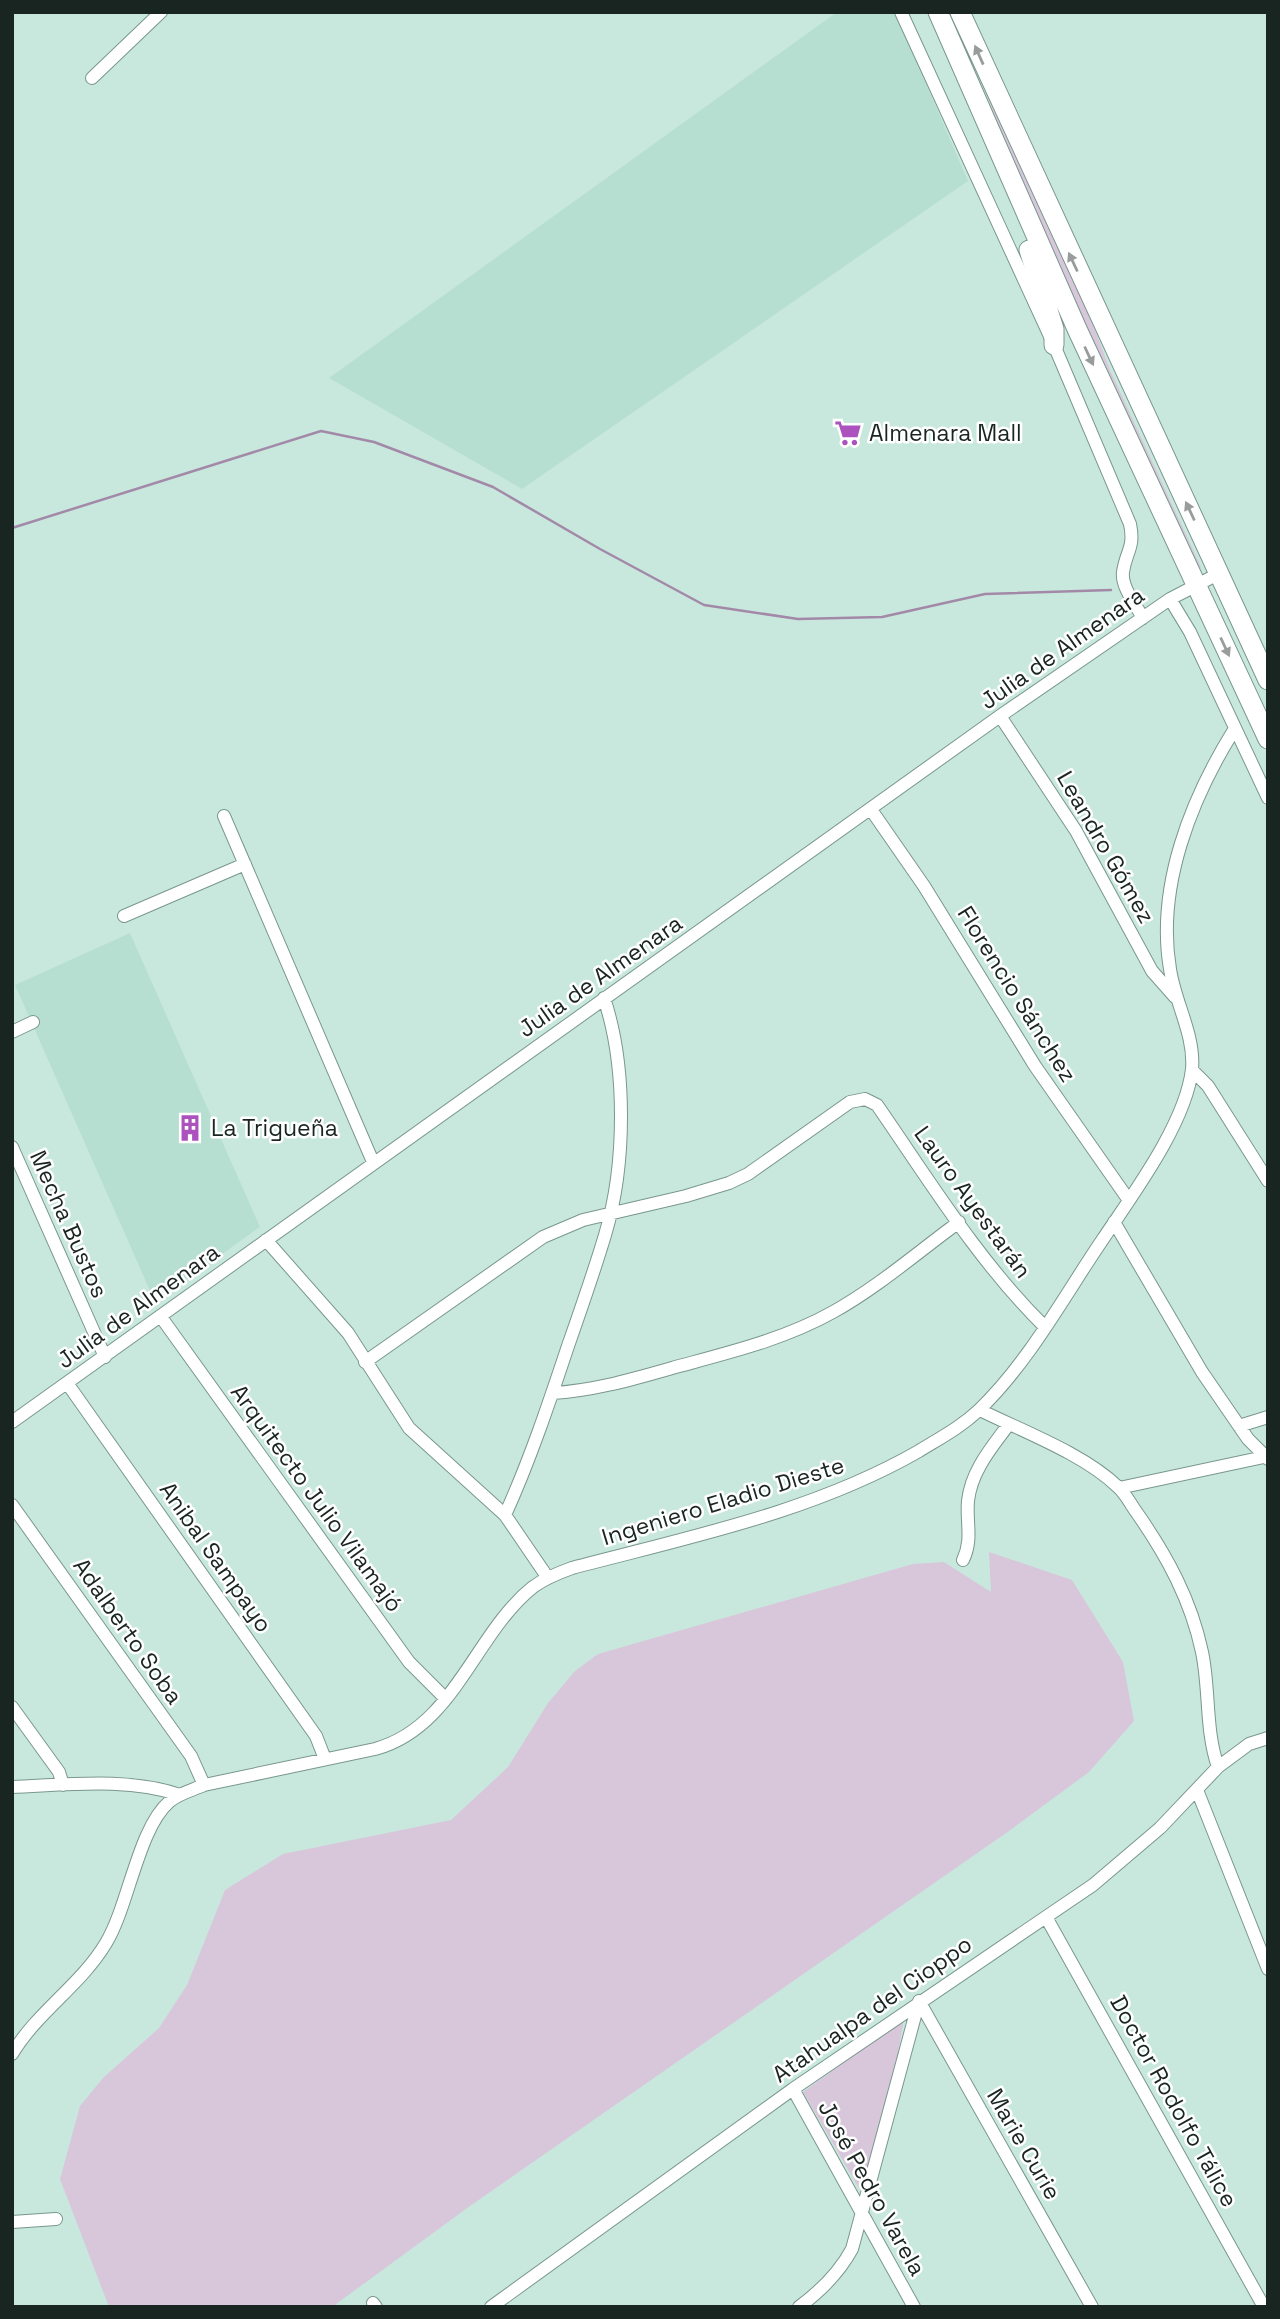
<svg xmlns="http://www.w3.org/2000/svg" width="1280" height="2319" font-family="'Space Grotesk',sans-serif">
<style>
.built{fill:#b7dfd1}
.green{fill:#d8c6db}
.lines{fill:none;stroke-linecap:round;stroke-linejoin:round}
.stream{stroke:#a389a8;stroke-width:2.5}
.minor-casing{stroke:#79978d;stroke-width:14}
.trunk-casing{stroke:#79978d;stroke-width:21}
.minor{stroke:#fff;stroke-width:12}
.trunk{stroke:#fff;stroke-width:19}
.oneway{fill:#989d9b}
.labels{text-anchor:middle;stroke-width:5;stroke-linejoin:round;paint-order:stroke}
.poi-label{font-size:23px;fill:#192521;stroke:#fff;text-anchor:start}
.street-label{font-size:23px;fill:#192521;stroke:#fff}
</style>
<rect width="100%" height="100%" fill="#c9e8dd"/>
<path class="built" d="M837,12H895L968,181L522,489L329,378Z
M130,933L260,1227L155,1302L15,985Z"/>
<path class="green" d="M951,12L1083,298L1110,370L1201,567L1200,570L1016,174L991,106Z
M989,1552L1072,1580L1123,1662L1134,1721L1089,1772L1009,1831L470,2206L332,2307H109L60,2179L80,2106L103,2078L159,2028L187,1985L225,1890L283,1854L451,1820L508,1767L548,1703L575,1671L598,1654L913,1564L944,1562L991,1592Z
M904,2019L893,2080L866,2181L860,2190L803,2092Z"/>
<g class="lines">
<path class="stream" d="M12,528L321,431L374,442L493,487L600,549L704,605L798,619L882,617L985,594L1111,590"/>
<defs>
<path id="minor" d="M901,12L1054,345L1130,524C1135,548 1126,551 1123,572C1121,587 1136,605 1143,618
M92,78L161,12
M1170,599L1190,632L1268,798
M1000,716L1076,831L1152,971L1175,997
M872,811L924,886L1035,1066L1128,1199
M224,816L373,1162
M124,916L245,864
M12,1032L33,1022
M1192,1070L1208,1086L1268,1181
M12,1147L105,1357
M1114,1222L1202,1372L1248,1439L1268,1459
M266,1240L348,1333L409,1428L505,1515L548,1578
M161,1317L409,1662L446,1699
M365,1362L543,1237L583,1220L686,1196L729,1183L748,1174L850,1102L865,1099L877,1105C929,1180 979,1262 1044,1326
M67,1383L316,1736L325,1759
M552,1393C593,1391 633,1379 672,1368C727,1353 783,1340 833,1312C878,1287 918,1252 959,1222
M980,1410C1022,1431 1084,1454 1118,1487C1126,1494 1131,1505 1137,1513C1167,1556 1191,1600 1202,1652C1210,1690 1205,1729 1218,1767
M12,1422L1000,716L1170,599L1218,574
M1239,1426L1268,1417
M1119,1488L1264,1457
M12,1505L191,1756L204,1785
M505,1515C530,1460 549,1403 568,1346C581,1309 594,1272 605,1235C626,1165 627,1067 604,998
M963,1560C973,1539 966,1523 968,1501C971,1471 992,1447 1009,1424
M12,1707L59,1772L63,1785
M12,1787C66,1785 128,1777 180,1795
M1197,1790L1268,1969
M1046,1917L1264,2307
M919,2001L1092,2307
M12,2054C37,2012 81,1985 106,1943C129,1905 138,1828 170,1801C180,1793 193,1790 204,1785L375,1749C455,1727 474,1634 533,1587C545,1578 558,1573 572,1568C689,1537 813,1512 919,1451C940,1438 961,1427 979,1410C1029,1362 1064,1296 1103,1239C1133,1194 1186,1123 1192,1069C1195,1035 1175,1003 1170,969C1156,887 1191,799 1234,730
M793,2089L914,2307
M12,2222L56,2219
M373,2303L376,2307
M491,2307L793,2089L1093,1885L1160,1828L1218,1767L1249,1744L1268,1738
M799,2307C822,2290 839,2273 852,2249L919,2001"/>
<path id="trunk" d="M938,12L1077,329L1268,739
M960,12L1268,680
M1029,250L1054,329V345"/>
</defs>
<use href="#minor" class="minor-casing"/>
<use href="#trunk" class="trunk-casing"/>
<use href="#minor" class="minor"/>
<use href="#trunk" class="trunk"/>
</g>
<defs><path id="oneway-solid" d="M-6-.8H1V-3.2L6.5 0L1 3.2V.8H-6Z" transform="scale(1.75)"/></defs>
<g class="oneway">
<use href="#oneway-solid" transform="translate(979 55) rotate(-114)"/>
<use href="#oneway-solid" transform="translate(1073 262) rotate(-115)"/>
<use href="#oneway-solid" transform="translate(1089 356) rotate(65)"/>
<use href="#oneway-solid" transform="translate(1190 511) rotate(-115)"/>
<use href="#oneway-solid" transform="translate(1225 647) rotate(65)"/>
</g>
<defs>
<symbol id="supermarket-bare" viewBox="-9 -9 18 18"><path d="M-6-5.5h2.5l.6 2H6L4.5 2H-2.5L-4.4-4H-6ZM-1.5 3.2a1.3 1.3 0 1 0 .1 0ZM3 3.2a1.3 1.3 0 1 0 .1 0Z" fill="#ac52be" stroke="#fff" stroke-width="2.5" paint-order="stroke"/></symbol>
<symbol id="building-bare" viewBox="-9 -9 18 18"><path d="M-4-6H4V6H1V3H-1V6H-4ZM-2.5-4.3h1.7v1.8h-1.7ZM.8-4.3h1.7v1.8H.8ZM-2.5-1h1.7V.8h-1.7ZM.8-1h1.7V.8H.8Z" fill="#ac52be" stroke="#fff" stroke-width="2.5" paint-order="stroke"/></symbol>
</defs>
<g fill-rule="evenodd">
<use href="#supermarket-bare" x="829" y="414" width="38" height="38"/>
<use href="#building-bare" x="171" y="1109" width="38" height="38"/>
</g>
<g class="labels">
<g class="poi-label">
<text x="869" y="441">Almenara Mall</text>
<text x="211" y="1136">La Trigueña</text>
</g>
<g class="street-label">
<text transform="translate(1062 648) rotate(-35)" y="8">Julia de Almenara</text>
<text transform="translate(1106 847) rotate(60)" y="8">Leandro Gómez</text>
<text transform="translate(600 976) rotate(-35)" y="8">Julia de Almenara</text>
<text transform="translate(1017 994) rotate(58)" y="8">Florencio Sánchez</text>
<text transform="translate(973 1202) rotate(54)" y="8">Lauro Ayestarán</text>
<text transform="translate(69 1224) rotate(66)" y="8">Mecha Bustos</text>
<text transform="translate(138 1306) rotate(-36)" y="8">Julia de Almenara</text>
<text transform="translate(317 1498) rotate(54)" y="8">Arquitecto Julio Vilamajó</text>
<text transform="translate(723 1501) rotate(-17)" y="8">Ingeniero Eladio Dieste</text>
<text transform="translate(216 1557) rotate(55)" y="8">Anibal Sampayo</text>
<text transform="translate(128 1631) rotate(55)" y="8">Adalberto Soba</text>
<text transform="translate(872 2009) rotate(-35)" y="8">Atahualpa del Cioppo</text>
<text transform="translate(1174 2101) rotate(61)" y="8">Doctor Rodolfo Tálice</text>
<text transform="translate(1024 2144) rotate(60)" y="8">Marie Curie</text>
<text transform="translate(872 2188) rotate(61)" y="8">José Pedro Varela</text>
</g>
</g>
<rect width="1280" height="2319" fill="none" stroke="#192521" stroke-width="28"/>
</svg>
